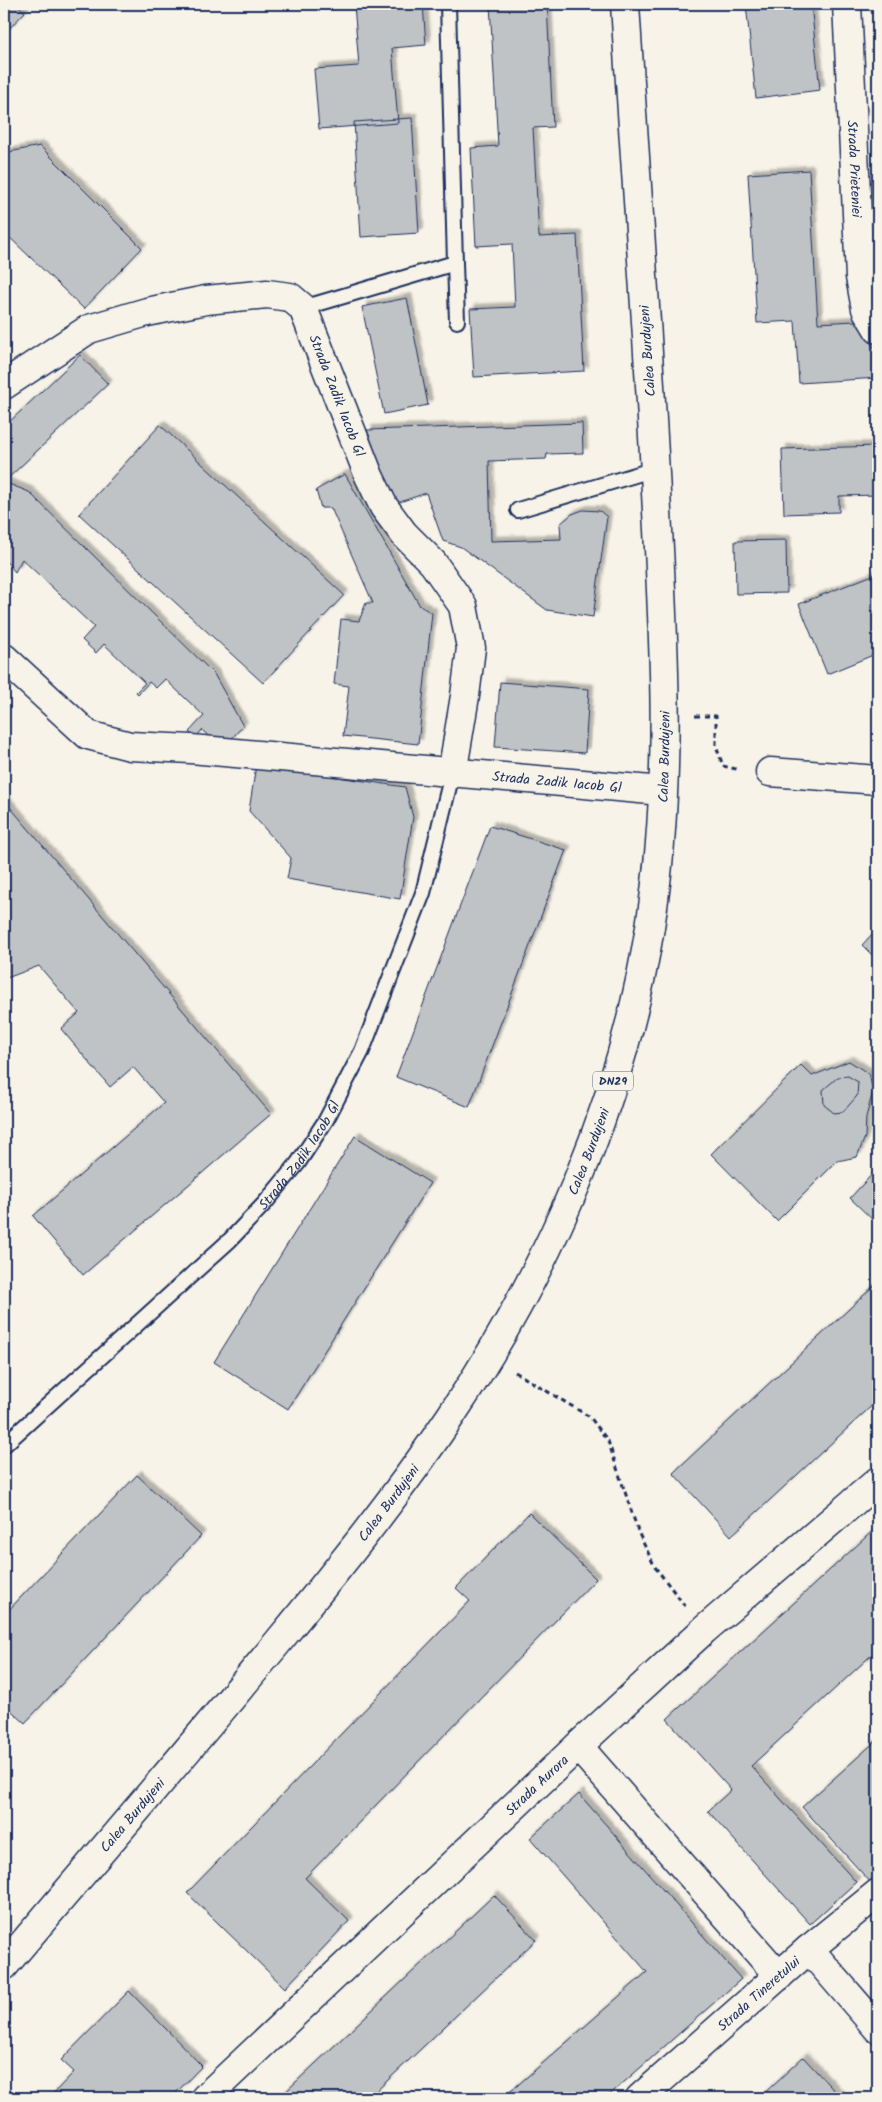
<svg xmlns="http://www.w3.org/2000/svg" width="882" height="2102" font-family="Kalam,sans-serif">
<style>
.building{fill:#c0c3c5;stroke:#1b2f5e;filter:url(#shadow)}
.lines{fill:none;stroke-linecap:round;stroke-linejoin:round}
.lane-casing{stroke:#1b2f5e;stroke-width:18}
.street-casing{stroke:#1b2f5e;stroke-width:31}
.primary-casing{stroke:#1b2f5e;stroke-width:31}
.path{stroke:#1b2f5e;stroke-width:3;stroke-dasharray:5 4;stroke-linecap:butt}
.lane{stroke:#f7f3e8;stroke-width:14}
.street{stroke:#f7f3e8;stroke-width:28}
.primary{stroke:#f7f3e8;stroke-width:28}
.labels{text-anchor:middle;stroke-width:4.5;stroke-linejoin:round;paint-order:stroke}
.shield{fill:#f7f3e8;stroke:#5d6a87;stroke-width:1}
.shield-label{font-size:12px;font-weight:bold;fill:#1b2f5e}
.street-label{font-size:14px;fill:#1b2f5e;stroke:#f7f3e8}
</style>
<defs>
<filter id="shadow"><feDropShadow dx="4.5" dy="-4.5" stdDeviation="1" flood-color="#0004"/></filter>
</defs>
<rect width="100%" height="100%" fill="#f7f3e8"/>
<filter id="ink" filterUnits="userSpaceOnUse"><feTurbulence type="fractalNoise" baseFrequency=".02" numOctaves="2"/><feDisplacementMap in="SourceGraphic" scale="10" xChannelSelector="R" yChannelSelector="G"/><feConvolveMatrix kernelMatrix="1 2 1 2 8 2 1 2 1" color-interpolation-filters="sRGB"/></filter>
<g filter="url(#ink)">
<path class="building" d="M4,4H16L25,12L4,34Z
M354,4H423L426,45L392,48L398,123L319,129L314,69L359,66Z
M490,4H547L553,127L533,128L539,237L577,235L584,371L474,377L470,309L515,307L512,244L476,246L471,148L498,146Z
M746,4H811L820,90L756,98Z
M412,118L419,233L361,237L354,122Z
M40,146L142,248L84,309L4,232V153Z
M809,170L818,323L855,321L878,353V378L799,383L795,321L757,323L748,174Z
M407,298L428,405L384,414L362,307Z
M80,355L108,384L4,482L29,492L214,674L243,726L222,749L202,730L195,738L189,732L204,716L165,679L156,688L149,682L138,694L136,692L145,683L104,644L96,653L82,640L94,627L22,559L15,572L4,559V427Z
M582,423L583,453L547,454L546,459L489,461L491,541L561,539L560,524L572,514L583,510L600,511L607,517L593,617L547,610L461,547L443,541L426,493L394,504L367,430Z
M160,425L344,595L263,683L79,514Z
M878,446V495L839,496V512L784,514L782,449Z
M345,474L420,606L432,613L418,744L343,736L349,686L334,684L341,619L359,621L366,603H373L331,508H321L316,490Z
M786,540L787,593L736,594L735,541Z
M878,573V653L827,674L799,604Z
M500,682L589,689L585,753L495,747Z
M256,765L405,787L413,817L400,899L287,879L291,858L249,811Z
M4,800L271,1114L83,1275L33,1216L164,1103L133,1067L110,1087L61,1029L79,1013L39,966L4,979Z
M490,826L566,850L469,1107L396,1077Z
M878,928V961L862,945Z
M849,1061L869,1074L873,1091L866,1117L865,1137L857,1157L837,1161L777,1221L711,1154L801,1065L812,1076Z
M848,1076L858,1082L857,1096L843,1112L834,1113L824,1105L823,1090L838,1077Z
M355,1136L430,1183L288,1409L214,1362Z
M878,1168V1225L850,1198Z
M878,1282V1400L731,1536L673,1473Z
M137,1475L201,1536L25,1723L4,1704V1615Z
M529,1513L596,1579L305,1878L349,1921L285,1988L187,1893L470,1601L456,1588Z
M878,1526V1649L751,1766L856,1882L810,1924L708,1811L731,1790L667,1719Z
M878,1739V1879L872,1884L802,1807Z
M579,1794L741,1979L606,2098H503L647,1972L530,1838Z
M494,1895L536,1940L369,2098H279Z
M129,1991L202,2066L171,2098H49L74,2072L61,2060Z
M803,2057L841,2098H759Z"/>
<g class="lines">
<defs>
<g id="lane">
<path d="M455,263L457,321"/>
<path d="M303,308L455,263L448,4"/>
<path d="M518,510L655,469"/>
<path id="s1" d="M4,1445L230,1240L265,1203L298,1163L326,1120L362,1051L423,893L452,774"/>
</g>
<g id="street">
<path id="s2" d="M847,4L860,277L866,309L878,329"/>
<path id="s3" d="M4,385L89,329L147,312L206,300L267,294L290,297L303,308L369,476L384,507L404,534L433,563L463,606L471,648L465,696L452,774"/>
<path id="s4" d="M4,658L88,735L130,746L191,749L662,791"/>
<path d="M770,772L878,780"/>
<path d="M578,1746L779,1976"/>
<path d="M809,1949L878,2029"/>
<path id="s5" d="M205,2098L578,1746L704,1630L878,1481"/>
<path id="s6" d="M640,2098L809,1949L878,1893"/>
</g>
<g id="primary">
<path id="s7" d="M4,1966C95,1858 188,1751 278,1642C338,1569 397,1496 450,1417C549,1270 622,1103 650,927C673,784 664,637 656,493C648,330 635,167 625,4"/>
</g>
</defs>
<use href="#lane" class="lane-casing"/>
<use href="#street" class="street-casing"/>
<use href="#primary" class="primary-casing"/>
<path class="path" d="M695,716H716V746L723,766L740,770
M515,1372L590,1417L608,1441L639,1534L655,1567L685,1606"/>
<use href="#lane" class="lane"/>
<use href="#street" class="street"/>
<use href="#primary" class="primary"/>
</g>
</g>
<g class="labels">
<rect class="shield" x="593" y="1071.5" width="40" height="19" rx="4"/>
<g class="shield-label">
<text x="613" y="1085">DN29</text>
</g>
<g class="street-label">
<text dy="5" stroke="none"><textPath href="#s2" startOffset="165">Strada Prieteniei</textPath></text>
<text transform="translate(647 351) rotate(-94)" y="5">Calea Burdujeni</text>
<text dy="5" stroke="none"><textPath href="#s3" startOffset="418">Strada Zadik Iacob Gl</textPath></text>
<text dy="5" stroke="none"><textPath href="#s7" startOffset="1412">Calea Burdujeni</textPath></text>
<text dy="5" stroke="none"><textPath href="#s4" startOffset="586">Strada Zadik Iacob Gl</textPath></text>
<text dy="5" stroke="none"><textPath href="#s7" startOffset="1008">Calea Burdujeni</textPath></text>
<text dy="5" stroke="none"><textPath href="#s1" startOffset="415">Strada Zadik Iacob Gl</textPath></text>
<text dy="5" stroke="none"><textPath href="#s7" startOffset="602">Calea Burdujeni</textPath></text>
<text dy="5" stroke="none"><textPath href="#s5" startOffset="456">Strada Aurora</textPath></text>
<text dy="5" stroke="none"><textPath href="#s7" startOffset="198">Calea Burdujeni</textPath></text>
<text dy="5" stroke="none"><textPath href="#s6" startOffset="158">Strada Tineretului</textPath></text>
</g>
</g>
<rect width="882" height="2102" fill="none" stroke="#f7f3e8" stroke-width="20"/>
<rect x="10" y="10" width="862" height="2082" fill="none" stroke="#1b2f5e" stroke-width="2" filter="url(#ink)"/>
</svg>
